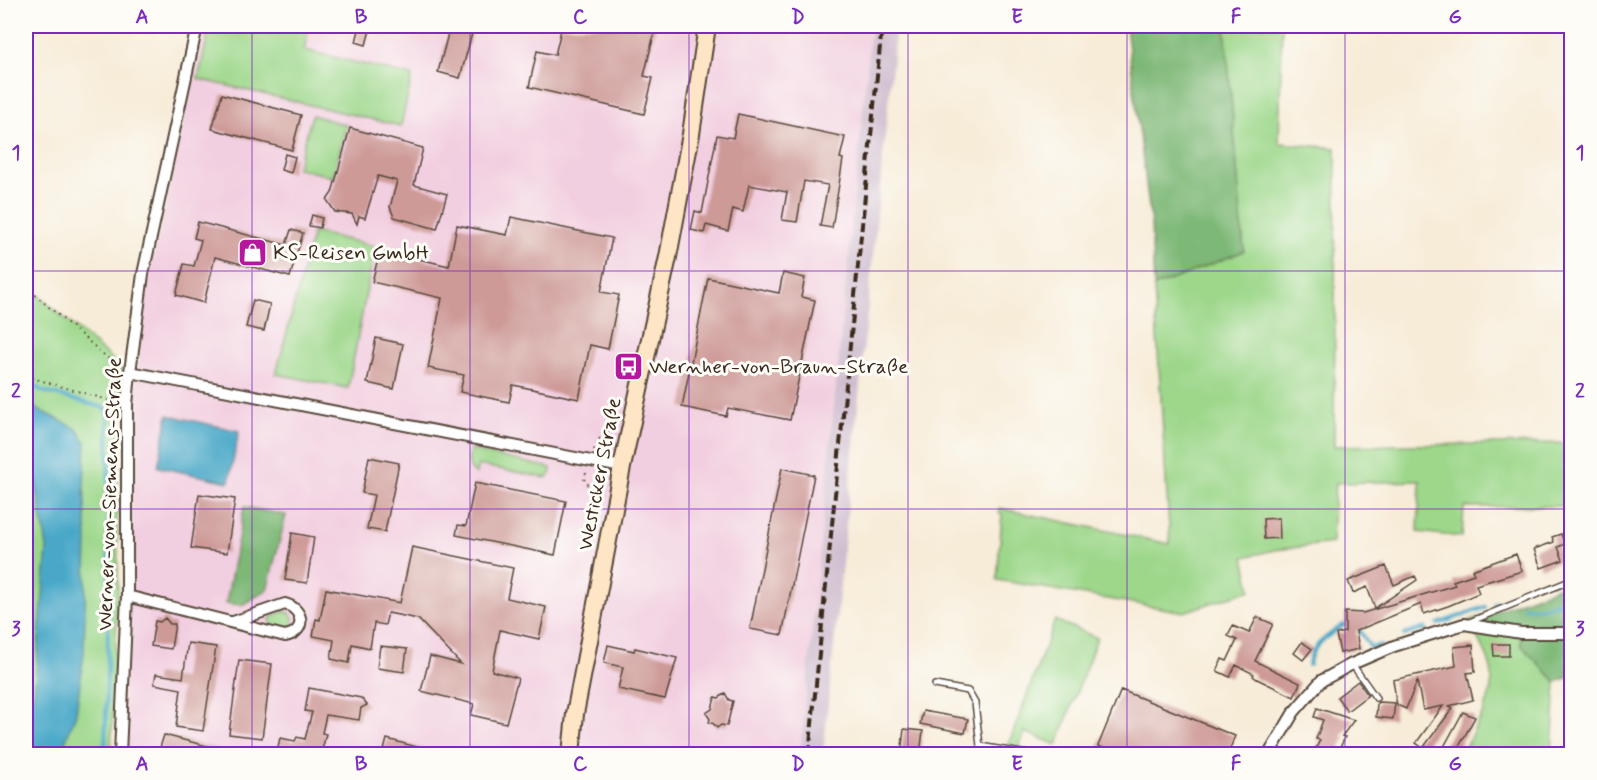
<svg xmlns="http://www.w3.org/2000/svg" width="1597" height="780" font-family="Mynerve,sans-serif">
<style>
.built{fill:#f2cfe0}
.industrial{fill:#cfbdcf}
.green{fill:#9cd78a;stroke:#6c8054;stroke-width:1.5}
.forest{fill:#7db876;stroke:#5c714a;stroke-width:1.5}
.water{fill:#49a8c8;stroke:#426973;stroke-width:1.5}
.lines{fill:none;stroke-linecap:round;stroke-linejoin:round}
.stream{stroke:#49a8c8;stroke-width:4}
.building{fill:#cd9a97}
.lane-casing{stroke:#57473a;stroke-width:8}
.street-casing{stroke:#57473a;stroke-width:14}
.secondary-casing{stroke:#57473a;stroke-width:20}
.path{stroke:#57473a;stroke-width:2;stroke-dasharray:1.5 4.5;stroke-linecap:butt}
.lane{stroke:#fff;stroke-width:5}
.street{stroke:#fff;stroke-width:10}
.secondary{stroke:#fde5c5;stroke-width:16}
.rail{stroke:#3b2a1e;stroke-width:4;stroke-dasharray:9 4.5;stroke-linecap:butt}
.grid{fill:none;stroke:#7b2cbf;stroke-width:1.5;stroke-opacity:0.55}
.labels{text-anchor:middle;stroke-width:6;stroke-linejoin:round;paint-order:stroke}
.poi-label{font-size:21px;fill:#3b2a1e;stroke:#fdfcf7;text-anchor:start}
.street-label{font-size:21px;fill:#3b2a1e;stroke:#fdfcf7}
.neatline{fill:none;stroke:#7b2cbf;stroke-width:2}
.grid-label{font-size:20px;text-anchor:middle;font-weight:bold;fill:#7b2cbf}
</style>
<rect width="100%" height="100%" fill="#fdfcf7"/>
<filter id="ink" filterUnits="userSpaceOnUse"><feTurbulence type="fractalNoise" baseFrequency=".0167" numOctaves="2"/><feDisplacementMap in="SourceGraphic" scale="12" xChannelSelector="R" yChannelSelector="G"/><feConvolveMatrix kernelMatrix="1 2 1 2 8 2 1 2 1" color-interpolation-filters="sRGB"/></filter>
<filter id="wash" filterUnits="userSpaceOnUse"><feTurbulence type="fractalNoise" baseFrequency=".008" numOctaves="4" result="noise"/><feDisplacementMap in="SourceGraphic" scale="24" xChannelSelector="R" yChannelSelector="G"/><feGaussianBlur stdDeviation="1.35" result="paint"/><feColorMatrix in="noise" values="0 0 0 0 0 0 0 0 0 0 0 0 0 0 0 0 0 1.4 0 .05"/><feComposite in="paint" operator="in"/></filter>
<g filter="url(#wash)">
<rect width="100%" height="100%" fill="#f7ecd8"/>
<path class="built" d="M204,26H871L800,754H120L128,598L137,373L149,274L166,202Z"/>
<path class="industrial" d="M871,26H896L823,754H800Z"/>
<path class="green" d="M210,26H309L304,50L412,76L401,126L198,79Z
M1225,26H1282L1279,143L1336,148L1334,446L1571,443V517L1568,506L1464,507L1462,537L1418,532L1420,481L1335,483L1332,543L1275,550L1244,557L1251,590L1184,612L997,580L1002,514L999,513V508L1170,544L1154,287L1244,251Z
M312,115L346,125L333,177L297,168Z
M313,232L375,246L348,388L276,374Z
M26,285L119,365V368L122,366L117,503L118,591L111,754H26Z
M470,450L551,468L550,475L546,478L478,465L476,474C467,469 468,460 470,450Z
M283,611L289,612L294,619L291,626L287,629L272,625L270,621L271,617Z
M1055,620L1097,638L1057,745L1025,732L1019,748L1008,746Z
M1471,627L1521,635V645L1556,682L1552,754H1461C1473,732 1490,706 1492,680C1493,662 1480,642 1471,627Z"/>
<path class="forest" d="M1126,26H1225L1244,251L1154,287L1151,223Z
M244,507L286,515L267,590L242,605L226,603Z
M1571,582V631L1521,630L1467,622Z
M1521,635H1571V676L1556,682L1521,645Z"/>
<path class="water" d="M26,404L76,428L86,442L84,487L87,539L84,653L76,714L60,754H26V710L34,695L47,548L33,466H26Z
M168,415L239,431L229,482L158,467Z"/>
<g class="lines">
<path class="stream" d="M35,386L42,391L105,408L108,413L109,587L105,754
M1494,604L1499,602
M1524,607L1540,608L1572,598
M1438,624L1485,607
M1356,628H1358L1371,648L1380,645
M1404,635L1426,628
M1309,665C1310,646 1329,635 1343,625L1349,626
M1260,754L1287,708L1301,696"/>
</g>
<g id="blocks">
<path class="building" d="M360,26H371L366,45L356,42Z
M450,26H474L460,78L438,72Z
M562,26H656L644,76L653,78L644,114L529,87L537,51L555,55Z
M222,94L301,115L292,150L212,129Z
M738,114L845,137L840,158L843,159L832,228L820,226L828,185L804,181L797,222L782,220L787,192L749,185L743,212L733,209L728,231L706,225L704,233L691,230L695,211L702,213L717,135L733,138Z
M350,128L423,148L414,185L447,194L437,229L394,217L390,207L397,181L378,176L365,218L359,216L357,224L352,214L335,212L327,200L332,193Z
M285,154L295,157L291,173L281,170Z
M312,215L322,218L320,228L309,226Z
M511,217L612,238L601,292L619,295L608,349L590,345L579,399L513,385L509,402L460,392L464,375L428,368L442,298L372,282L380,250L449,266L457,225L507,235Z
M198,222L286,245L291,230L303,233L290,277L215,257L204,303L176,295L184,264L194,266L201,240L194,238Z
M783,273L805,278L801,297L815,300L790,420L728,408L726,416L682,407L708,278L779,293Z
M253,300L270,304L264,331L246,327Z
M376,338L403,344L394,389L367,383Z
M369,457L399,463L385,532L367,529L374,495L362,493Z
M782,468L814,475L782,635L750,629Z
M475,483L566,501L555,555L456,535L458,525L466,526Z
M199,494L235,499L227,553L191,548Z
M1279,518L1280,538L1264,539L1263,519Z
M292,533L314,537L307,583L285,580Z
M1561,534L1565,544L1558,547L1563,560L1541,568L1534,549L1554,542L1552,537Z
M412,547L513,568L507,598L546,607L539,639L500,630L492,671L518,678L506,723L471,715L474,704L421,691L430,656L461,664L418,619L388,613L385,625L374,623L370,648L352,644L349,663L331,659L334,640L313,636L316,619L320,620L326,589L400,603Z
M1516,554L1522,571L1476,585L1479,593L1448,606L1424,614L1421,604L1356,631L1359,649L1340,653L1336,634L1345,632V612L1363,613L1455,585L1453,581L1474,574L1472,570Z
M1386,566L1394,585L1415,576L1417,580L1375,608L1367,587L1353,593L1348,581Z
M1257,617L1273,624L1255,661L1300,683L1294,697L1257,679L1253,676L1254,674L1236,665L1230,677L1217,671L1222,659L1227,661L1237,640L1228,636L1233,626L1249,633Z
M165,618L170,624H175L171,649L151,646L155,621L160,622Z
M1302,642L1312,649L1303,660L1294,653Z
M188,643L216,647L203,731L176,727L181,689L154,684L156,674L183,678Z
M1493,644H1509V656H1494Z
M608,645L634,651L635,648L677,658L665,699L618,689L623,667L604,663Z
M1473,645L1475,672L1467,673L1473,700L1449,706L1453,708L1423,748L1416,743L1443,706L1423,710L1417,681L1406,709L1397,705L1393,680L1456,666L1454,647Z
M380,646L407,649L404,672L377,668Z
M239,660L272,664L262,738L229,734Z
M1358,681L1368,695L1347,711L1337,697Z
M309,688L361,698L367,705L361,708L359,720L326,715L322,733L326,734L322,750L318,749L317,754H286L277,752L280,738L295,741L297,737L305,739L312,712L305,711Z
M1121,690L1235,736L1228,754H1120L1098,746Z
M725,693L729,700L733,701L727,726L721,725L717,728L714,724L709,722L710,719L706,713L712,709L715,697L719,698Z
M1379,702L1395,703L1393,719L1376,717L1377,703Z
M1317,708L1354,720L1342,736L1345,737L1337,754H1313L1320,740L1316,739L1323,720L1314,717Z
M923,711L968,719L965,733L920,724Z
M1463,712L1475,717L1455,754H1440Z
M904,729L923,731L920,754H901Z
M164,735L227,751V754H158Z
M387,739L432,751V754H383Z"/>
</g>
</g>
<g filter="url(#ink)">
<use href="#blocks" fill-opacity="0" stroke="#57473a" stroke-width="1.5"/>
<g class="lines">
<defs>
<path id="lane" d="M1467,623L1572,580
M1352,664L1376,698
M935,685L968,691L975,703L980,746L1028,754"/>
<path id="street" d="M130,372L622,467
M127,596L285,636C307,632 304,609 285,604L233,622
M120,754L127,596V405L130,372L143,274L197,26
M1269,754L1294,712L1321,681L1352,664L1394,646L1464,624L1521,633H1572"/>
<path id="secondary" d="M571,754L575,714L622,467L668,257L691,134L707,26"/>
</defs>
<use href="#lane" class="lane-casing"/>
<use href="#street" class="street-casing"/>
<use href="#secondary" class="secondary-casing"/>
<path class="path" d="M26,287L110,360L115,370H118
M26,379L32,378L115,402
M594,450L597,441L610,429L623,393
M586,473L584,481L601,499"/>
<use href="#lane" class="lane"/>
<use href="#street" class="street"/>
<use href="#secondary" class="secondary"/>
<path class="rail" d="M809,754L882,26"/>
</g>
</g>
<path class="grid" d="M252,26V754M470,26V754M689,26V754M908,26V754M1127,26V754M1345,26V754M26,271H1572M26,509H1572"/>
<defs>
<symbol id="shop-square" viewBox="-11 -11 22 22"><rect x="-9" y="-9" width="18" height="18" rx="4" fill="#b5179e" stroke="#fdfcf7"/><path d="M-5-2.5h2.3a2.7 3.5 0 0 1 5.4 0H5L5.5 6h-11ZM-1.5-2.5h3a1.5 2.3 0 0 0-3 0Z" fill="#fff"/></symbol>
<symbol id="bus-square" viewBox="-11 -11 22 22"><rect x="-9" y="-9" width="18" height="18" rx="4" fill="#b5179e" stroke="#fdfcf7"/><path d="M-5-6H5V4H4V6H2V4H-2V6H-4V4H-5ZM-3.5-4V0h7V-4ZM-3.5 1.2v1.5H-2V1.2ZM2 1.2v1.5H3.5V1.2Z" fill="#fff"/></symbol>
</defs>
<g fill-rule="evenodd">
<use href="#shop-square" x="236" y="236" width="33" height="33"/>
<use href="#bus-square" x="612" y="350" width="33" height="33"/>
</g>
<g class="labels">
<g class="poi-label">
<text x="273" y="259">KS-Reisen GmbH</text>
<text x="649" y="373">Wernher-von-Braun-Straße</text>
</g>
<g class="street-label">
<text transform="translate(599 474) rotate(-79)" y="7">Westicker Straße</text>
<text transform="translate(109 494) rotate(-88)" y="7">Werner-von-Siemens-Straße</text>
</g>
</g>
<rect width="1597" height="780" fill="none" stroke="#fdfcf7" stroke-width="66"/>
<rect x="33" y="33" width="1531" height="714" class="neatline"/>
<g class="grid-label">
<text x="142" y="23">A</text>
<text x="361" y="23">B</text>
<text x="580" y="23">C</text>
<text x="798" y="23">D</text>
<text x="1017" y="23">E</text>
<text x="1236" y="23">F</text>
<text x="1455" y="23">G</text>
<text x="16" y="159">1</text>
<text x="1580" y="159">1</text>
<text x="16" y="397">2</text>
<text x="1580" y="397">2</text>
<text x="16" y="635">3</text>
<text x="1580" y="635">3</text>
<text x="142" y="770">A</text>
<text x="361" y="770">B</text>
<text x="580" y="770">C</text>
<text x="798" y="770">D</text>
<text x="1017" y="770">E</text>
<text x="1236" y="770">F</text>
<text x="1455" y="770">G</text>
</g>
</svg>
